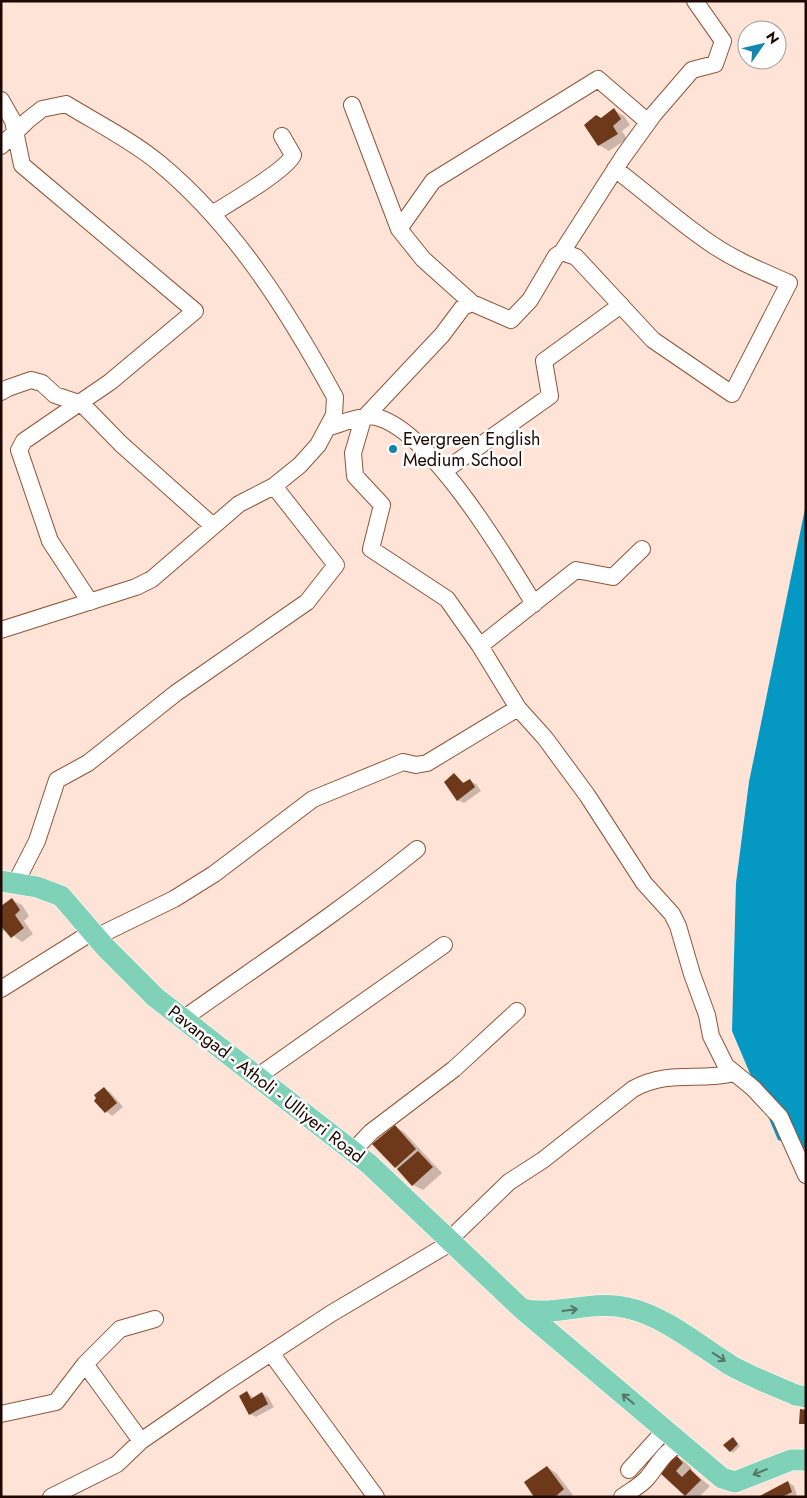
<svg xmlns="http://www.w3.org/2000/svg" width="807" height="1498" font-family="Jost,sans-serif">
<style>
.water{fill:#0498c3}
.shadow{fill:#0003}
.building{fill:#6e381a}
.lines{fill:none;stroke-linecap:round;stroke-linejoin:round}
.minor-casing{stroke:#8f5538;stroke-width:18}
.major-casing{stroke:#fff;stroke-width:22}
.minor{stroke:#fff;stroke-width:16}
.major{stroke:#7fd1b8;stroke-width:21}
.oneway{stroke:#547766}
.poi-dot{fill:#1386ac;stroke:#fff;stroke-width:2}
.labels{text-anchor:middle;stroke-width:5;stroke-linejoin:round;paint-order:stroke}
.poi-label{font-size:18px;fill:#1f0801;stroke:#fff;text-anchor:start}
.street-label{font-size:18px;fill:#1f0801;stroke:#fff}
</style>
<rect width="100%" height="100%" fill="#fee3d6"/>
<path class="water" d="M806,504V1149L778,1140L732,1031L736,883L749,782Z"/>
<path class="shadow" d="M614,110L624,116L630,125L622,131L627,139L609,151L599,145Z
M454,774L465,784L470,781L476,784L481,791L464,803L458,800Z
M12,900L22,905L29,916L24,921L33,934L22,942L6,930L1,932V907Z
M104,1089L110,1092L123,1107L112,1116L95,1101Z
M395,1127L404,1132L442,1173L423,1190L413,1185L396,1167Z
M247,1392L254,1398L262,1393L268,1397L274,1407L256,1417L250,1414Z
M733,1439L740,1446L733,1453L731,1451Z
M675,1456L684,1461L692,1469L690,1470L710,1486L699,1497L686,1495L661,1472Z
M547,1467L556,1473L573,1495L570,1497H537Z
M788,1482L794,1486L797,1496L762,1497Z"/>
<path class="building" d="M614,108L621,119L613,126L618,134L598,146L584,125L596,115L601,118Z
M454,773L463,783L470,779L475,787L457,801L444,782Z
M12,898L20,910L15,915L24,928L11,938L1,926V906Z
M104,1087L117,1103L105,1113L94,1101L96,1098L94,1095Z
M395,1125L416,1149L395,1168L372,1144Z
M418,1151L433,1167L412,1186L397,1169Z
M247,1391L251,1399L262,1392L268,1404L249,1415L239,1396Z
M800,1409L806,1410V1424H799Z
M733,1437L738,1444L730,1452L723,1445Z
M675,1454L683,1463L676,1471L682,1477L690,1469L701,1480L685,1496L659,1472Z
M547,1466L564,1489L555,1497H534L524,1482Z
M788,1481L792,1492L782,1497H758Z"/>
<g class="lines">
<defs>
<path id="minor" d="M1,100L13,121L22,165L195,311L110,382L24,441L19,450L50,541L90,602
M352,105L399,229L423,259L472,303
M1,146L28,120L42,109L66,104C97,123 131,140 159,163C235,226 288,311 335,397L334,415L318,445L300,465L274,486L239,504L152,579L136,587L1,630
M615,169C647,193 676,220 710,243C734,260 762,271 789,283L732,394L653,340L576,257L562,252L556,256L530,300L511,320L472,303L463,307L442,335L363,419L353,453L355,476L382,505L371,549L447,599L480,646L518,708L545,738L587,795L644,883L672,914L678,926L692,974L707,1015L711,1036L726,1066L753,1088L780,1117L806,1175
M212,214C228,204 287,170 293,155L282,136
M399,229L433,181L598,79L648,122
M562,252L623,157L654,114L692,70L715,64L723,41L695,1
M1,392L8,388L31,380L42,383L55,395L82,404L121,444L212,525
M327,428C339,424 364,414 376,417C430,430 505,556 534,604
M444,471L550,396L544,361L621,305
M480,646L576,570L613,577L642,549
M15,884L37,841L57,780L88,763L176,693L307,602L336,565L274,486
M96,937L174,899L214,874L313,799L403,762L416,765L427,763L518,708
M1,989L92,932
M183,1019C262,963 342,910 417,849
M257,1077L444,945
M353,1151L371,1132L454,1069L517,1011
M449,1240L509,1182L543,1160L633,1089C670,1069 698,1082 734,1073
M271,1353L376,1497
M85,1364L141,1441
M1,1414L56,1402L85,1364L120,1329L155,1319
M629,1470L665,1430
M51,1497L117,1464L141,1441L225,1383L332,1313L452,1242
M622,1497C630,1491 642,1485 648,1477C659,1464 664,1450 682,1444"/>
<path id="major" d="M1,881L37,887L61,896L105,947L155,997L369,1164L522,1309L722,1478L735,1482L791,1460H806
M522,1309C557,1317 593,1299 628,1308C666,1317 698,1345 730,1365C751,1377 775,1386 796,1395L806,1397"/>
</defs>
<use href="#minor" class="minor-casing"/>
<use href="#major" class="major-casing"/>
<use href="#minor" class="minor"/>
<use href="#major" class="major"/>
</g>
<defs><path id="oneway-shaft" d="M-6 0H5M1.5-3L5.5 0L1.5 3" fill="none" stroke-width="1.6" stroke-linecap="round" stroke-linejoin="round" transform="scale(1.25)"/></defs>
<g class="oneway">
<use href="#oneway-shaft" transform="translate(570 1310) rotate(-7)"/>
<use href="#oneway-shaft" transform="translate(719 1357) rotate(33)"/>
<use href="#oneway-shaft" transform="translate(628 1399) rotate(-140)"/>
<use href="#oneway-shaft" transform="translate(760 1472) rotate(158)"/>
</g>
<circle class="poi-dot" cx="393" cy="449" r="5"/>
<g class="labels">
<g class="poi-label">
<text x="403" y="445">Evergreen English<tspan x="403" dy="21">Medium School</tspan></text>
</g>
<g class="street-label">
<text transform="translate(266 1084) rotate(38)" y="6">Pavangad - Atholi - Ulliyeri Road</text>
</g>
</g>
<rect width="807" height="1498" fill="none" stroke="#1f0801" stroke-width="5"/>
<g transform="translate(762 45) rotate(56)"><circle r="24" fill="#ffffff" stroke="#a59c99"/>
<path d="M0-4L9 19L0 12L-9 19Z" fill="#1386ac"/>
<text y="-8" font-size="14" font-weight="bold" text-anchor="middle" fill="#1f0801">N</text>
</g>
</svg>
